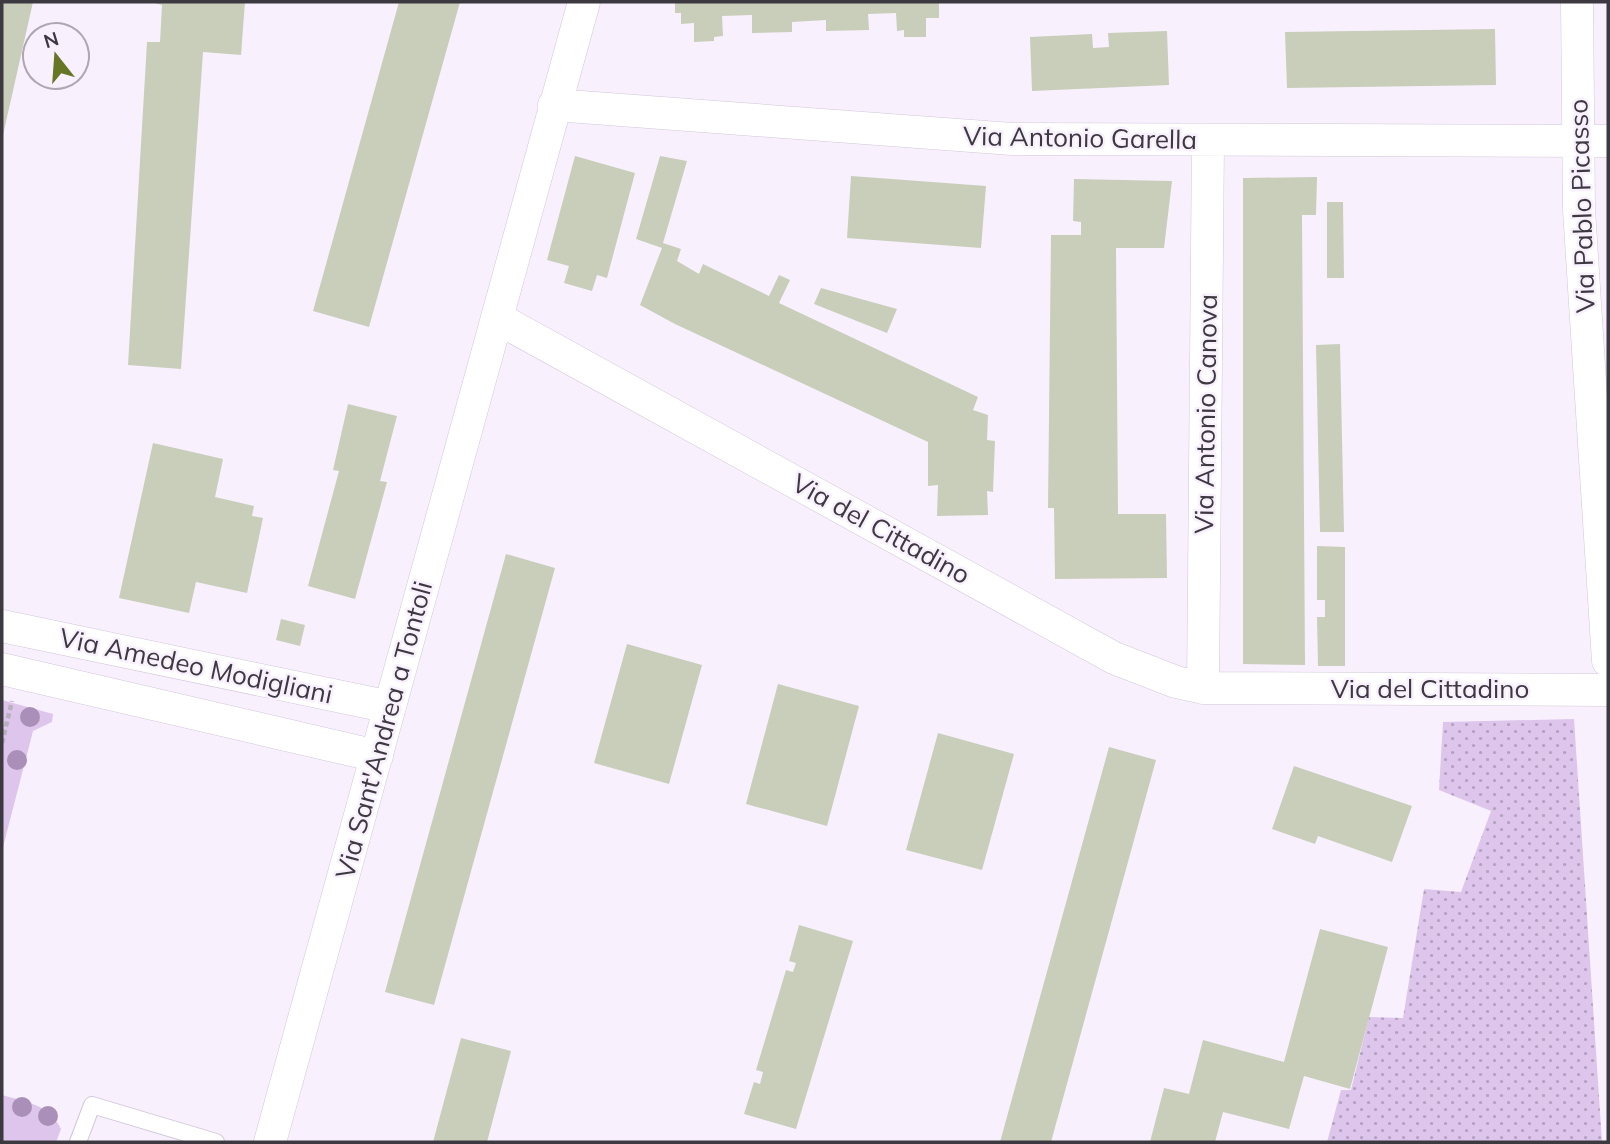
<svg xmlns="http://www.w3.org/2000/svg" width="1610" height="1144" font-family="Mulish,sans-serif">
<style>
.grass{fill:#ddc5eb}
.park{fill:url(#park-dots)}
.building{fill:#c8ceba}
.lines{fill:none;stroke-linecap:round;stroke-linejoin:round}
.service-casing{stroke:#d2c7d9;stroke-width:18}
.minor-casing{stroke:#d2c7d9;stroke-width:33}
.path{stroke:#b8b1bd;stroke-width:4.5;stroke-dasharray:5 3.5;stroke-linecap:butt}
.service{stroke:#fff;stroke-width:16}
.minor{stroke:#fff;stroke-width:32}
.tree{fill:#aa90b8}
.labels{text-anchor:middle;stroke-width:5;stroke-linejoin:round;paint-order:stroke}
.street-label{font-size:26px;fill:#3d3940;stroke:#f9f0fe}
</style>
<defs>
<pattern id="park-dots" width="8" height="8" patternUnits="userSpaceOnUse" patternTransform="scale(1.75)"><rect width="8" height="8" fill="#ddc5eb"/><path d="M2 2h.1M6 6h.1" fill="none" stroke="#b4a1c0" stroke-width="1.8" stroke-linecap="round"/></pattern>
</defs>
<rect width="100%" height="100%" fill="#f9f0fe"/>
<path class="grass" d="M2,700L53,714L52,722L33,731L2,851Z
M2,1095C26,1102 49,1104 61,1129L56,1142H2Z"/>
<path class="park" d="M1574,719L1602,1142H1327L1341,1090H1351L1369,1017L1403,1018L1424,889L1461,892L1491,811L1439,790L1443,722Z"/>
<path class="building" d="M2,2H33L3,135H2Z
M151,2H245L241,55L203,52L181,369L128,365L147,42H160L162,5Z
M399,2H460L369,327L313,311Z
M675,2H939V18H926V37H904V30L897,31L896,13L868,14L869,30L826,31V20L792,22V32L752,33V15L722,16L723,36L714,37V41L694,42V23L681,24V13H675Z
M1495,29L1496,85L1287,88L1285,32Z
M1167,31L1169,85L1032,91L1030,37L1092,34L1093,48L1109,47L1108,33Z
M575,156L635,173L607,278L597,275L592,291L564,283L569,266L547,260Z
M660,156L687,161L663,243L681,249L677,261L699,274L703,264L769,296L779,275L790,280L779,303L978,397L973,410L988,415L987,440L995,441L993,492L987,491L988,515L937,516L938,485L928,486V442L675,324L640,305L662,248L636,239Z
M851,176L986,186L981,248L847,238Z
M1317,177L1316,215H1302L1305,665L1243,664V178Z
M1074,179L1172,181L1164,248H1116L1118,514H1166L1167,578L1055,579L1054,508H1048L1051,235H1081V222L1073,221Z
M1327,202H1343L1344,278H1327Z
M821,288L897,309L887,333L814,304Z
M1340,344L1344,532H1320L1316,345Z
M348,404L397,416L380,481L387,482L355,599L308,586L339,471L333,470Z
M153,443L223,459L215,497L254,506L252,516L263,518L247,593L196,582L189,613L119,598Z
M1317,546L1345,547V666H1318L1317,617H1325V600H1317Z
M506,554L555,568L434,1005L385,992Z
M281,619L305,625L300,646L276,640Z
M627,644L702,665L669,784L594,763Z
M778,684L859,706L827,826L746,804Z
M938,733L1014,754L982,870L906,850Z
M1109,747L1156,760L1051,1142H1000Z
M1294,766L1412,806L1392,862L1318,836L1315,844L1272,829Z
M799,925L853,941L796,1129L744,1114L754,1082L760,1084L763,1072L756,1070L786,970L793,972L796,963L789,961Z
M1320,929L1388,947L1350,1089L1304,1076L1289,1129L1223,1112L1215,1142H1150L1164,1088L1189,1094L1203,1040L1284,1062Z
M461,1038L511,1051L487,1142H433Z"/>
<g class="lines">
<defs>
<path id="service" d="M78,1142L92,1105L216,1142"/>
<path id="minor" d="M1577,2L1579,210L1608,661
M554,105L1012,139L1608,141
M497,318L1114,658L1176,682L1203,688L1608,690
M2,626L390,707
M2,669L377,756
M1203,688L1208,141
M270,1142L584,2"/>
</defs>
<use href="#service" class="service-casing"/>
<use href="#minor" class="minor-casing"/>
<path class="path" d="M2,743L12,701"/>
<use href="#service" class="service"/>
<use href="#minor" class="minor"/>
</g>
<g class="tree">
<circle cx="30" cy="717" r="10"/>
<circle cx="17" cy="760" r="10"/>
<circle cx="22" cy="1107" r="10"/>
<circle cx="48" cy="1116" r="10"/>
</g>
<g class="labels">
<g class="street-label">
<text transform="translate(1080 138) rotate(1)" y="9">Via Antonio Garella</text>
<text transform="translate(1582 206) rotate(-92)" y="9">Via Pablo Picasso</text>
<text transform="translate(1206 414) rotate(-89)" y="9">Via Antonio Canova</text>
<text transform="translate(881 529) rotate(29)" y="9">Via del Cittadino</text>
<text transform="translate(196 666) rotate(12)" y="9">Via Amedeo Modigliani</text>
<text x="1430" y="698">Via del Cittadino</text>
<text transform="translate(384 730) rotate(-75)" y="9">Via Sant'Andrea a Tontoli</text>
</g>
</g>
<rect width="1610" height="1144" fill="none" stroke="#3d3940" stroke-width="7"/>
<g transform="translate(56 56) rotate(343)"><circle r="33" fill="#f9f0fe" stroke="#aea7b2" stroke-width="2"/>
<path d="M0-5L12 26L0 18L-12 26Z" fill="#657624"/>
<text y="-10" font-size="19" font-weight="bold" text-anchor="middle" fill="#3d3940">N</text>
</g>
</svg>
